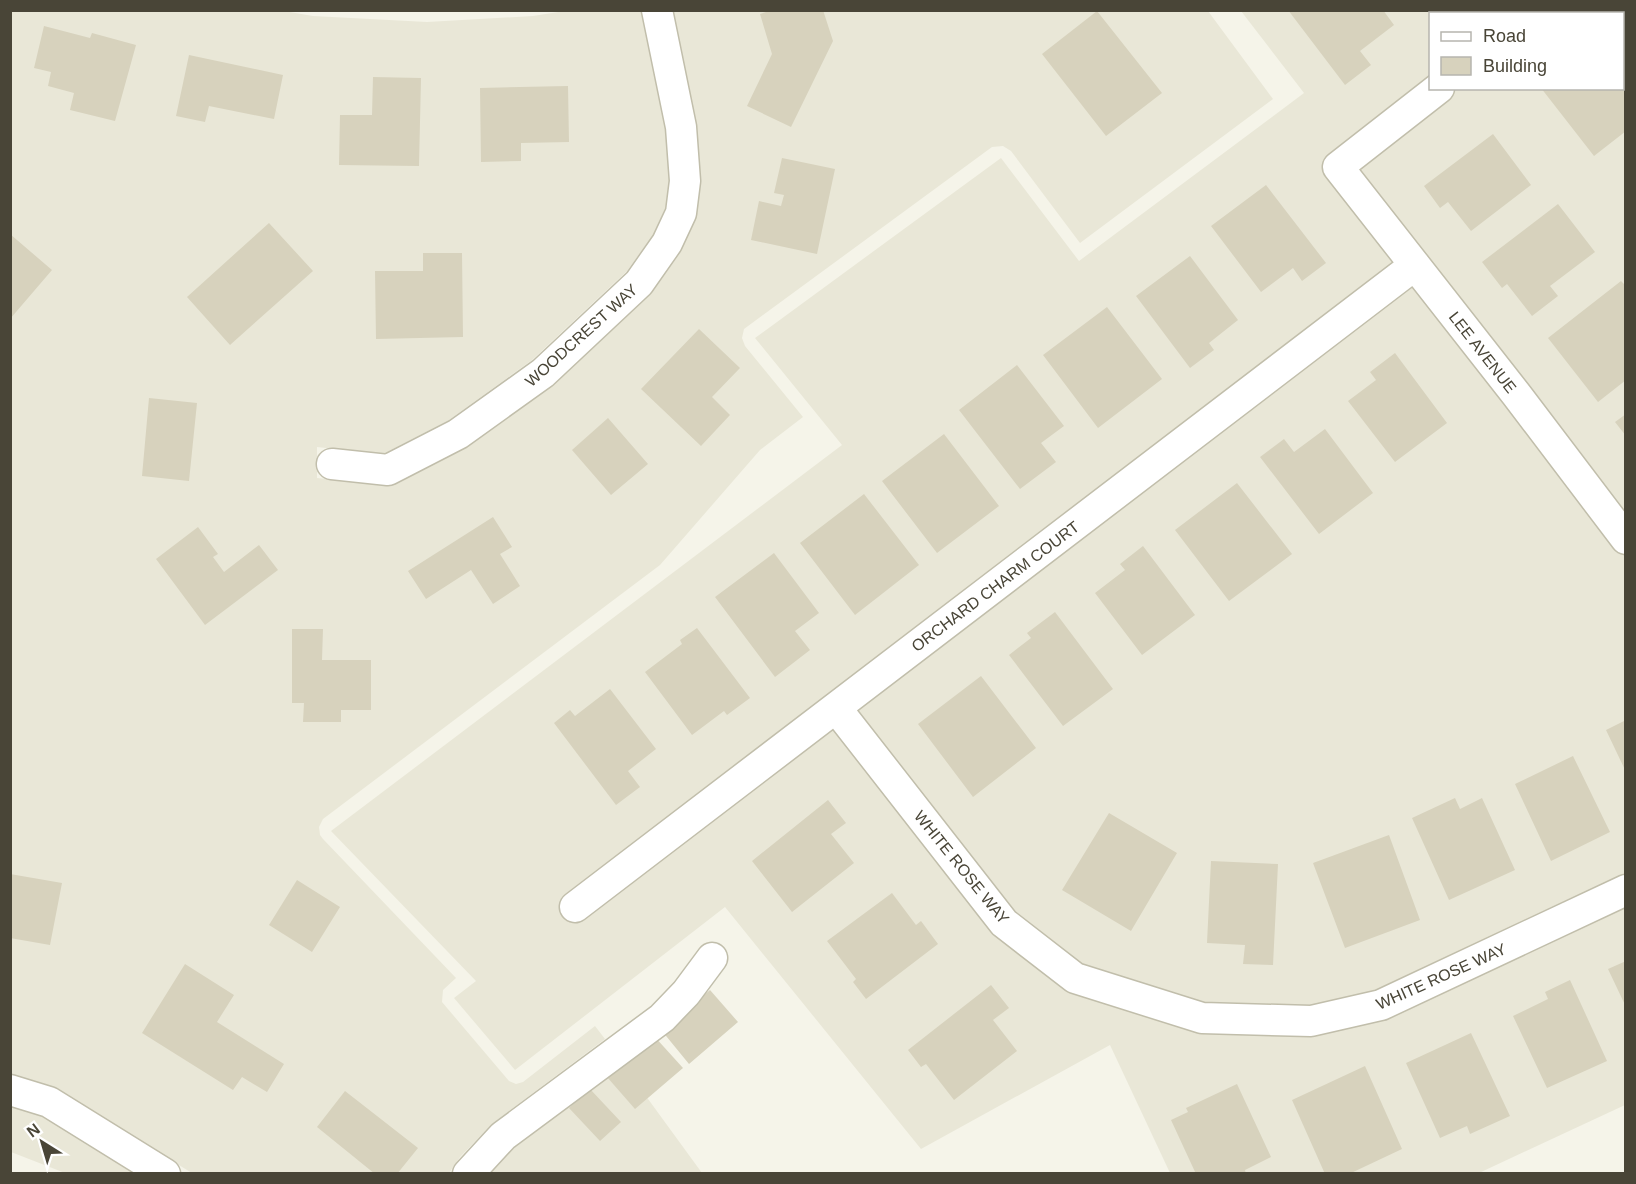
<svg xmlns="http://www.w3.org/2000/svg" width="1636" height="1184" font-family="Helvetica,sans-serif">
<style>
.residential{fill:#e9e7d7;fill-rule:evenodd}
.building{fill:#d7d2bd}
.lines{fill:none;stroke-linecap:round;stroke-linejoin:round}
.minor-casing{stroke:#c1beab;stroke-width:33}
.minor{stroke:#fff;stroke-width:30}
.labels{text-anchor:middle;stroke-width:6;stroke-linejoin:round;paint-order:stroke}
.street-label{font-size:16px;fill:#494537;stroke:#fff}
</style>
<rect width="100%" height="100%" fill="#f5f4e9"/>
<path class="residential" d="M278,10L313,16L427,22L533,16L571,10L642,11L666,127L670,179L666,206L654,234L627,271L532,360L449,420L383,454L317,447V478L388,485L396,484L467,447L552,386L652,293L680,253L694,221L701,182L696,127L672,11H1208L1273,99L1080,243L1011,151L1003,146L992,147L744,329L742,338L745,346L803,417L760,450L660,565L323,819L319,827L320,835L323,839L456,978L443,990L442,1002L509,1081L516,1084L523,1082L595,1026L605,1039L493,1123L460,1157L449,1173H192L52,1088L11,1074V11Z
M1241,11H1625V1105L1479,1173H1170L1110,1045L921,1149L725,907L515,1070L454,998L476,981L331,831L842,445L755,338L1001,158L1079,261L1304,93ZM1430,14H1622V88H1430Z
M624,1066L702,1173L489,1174L514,1148Z
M10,1106L44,1117L136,1173H65L11,1152Z"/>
<path class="building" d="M766,10H823L833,41L791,127L747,106L772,54L760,14L766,12Z
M1288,10H1383L1394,25L1360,51L1371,65L1345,85Z
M1097,11L1162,93L1106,136L1042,54Z
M44,26L90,38L92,33L136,45L115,121L70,110L74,93L48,86L51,72L34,68Z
M189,55L283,75L274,119L209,106L205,122L176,116Z
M1622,61L1626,65V131L1594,156L1541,88H1622Z
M373,77L421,78L419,166L339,165L340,115H372Z
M568,86L569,142L521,143V161L481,162L480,88Z
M1493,134L1531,185L1471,231L1448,202L1440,208L1424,186Z
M782,158L835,169L817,254L751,240L759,201L781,206L784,195L774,193Z
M1266,185L1326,263L1302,281L1293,268L1261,292L1211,226Z
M1558,204L1595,252L1550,286L1558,296L1532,316L1507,284L1502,288L1482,262Z
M269,223L313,271L230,345L187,297Z
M10,234L52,270L10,319Z
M423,253H462L463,337L376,339L375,271H423Z
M1190,256L1238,320L1209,343L1214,350L1190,368L1136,296Z
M1621,281L1626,286V380L1598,402L1548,338Z
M1107,307L1162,379L1098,428L1043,355Z
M699,329L740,368L712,397L730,415L701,446L641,389Z
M1395,353L1447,423L1395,462L1348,401L1376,380L1370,372Z
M1017,365L1064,426L1041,443L1056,462L1020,489L959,410Z
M149,398L197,403L189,481L142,476Z
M1626,414V436L1615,422Z
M608,418L648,464L611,495L572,450Z
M1325,429L1373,493L1319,534L1260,457L1284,439L1294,452Z
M944,434L999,506L937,553L882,481Z
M1237,483L1292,554L1229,601L1175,530Z
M864,494L919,565L855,615L800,543Z
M493,517L512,547L500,554L520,586L493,604L471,570L426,599L408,571Z
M198,527L218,554L213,557L224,572L259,545L278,570L205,625L156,559Z
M1143,546L1195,615L1142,655L1095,593L1125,570L1120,564Z
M774,553L819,613L795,631L810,650L775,677L715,597Z
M1055,612L1113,689L1063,726L1009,655L1031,638L1027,633Z
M697,628L750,698L727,715L724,711L692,735L645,672L682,644L680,640Z
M292,629H323L322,660H371V710H341V722H303L304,703H292Z
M981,676L1036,748L973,797L918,724Z
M610,689L656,749L628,771L640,787L616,805L554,723L570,710L575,716Z
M1626,720V772L1606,730Z
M1573,756L1610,832L1551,861L1515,784Z
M1455,798L1460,809L1482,798L1515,870L1449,900L1412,818Z
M828,800L846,823L831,834L854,863L792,912L752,861Z
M1109,813L1177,853L1131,931L1062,890Z
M1389,835L1420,920L1345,948L1313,863Z
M1211,861L1278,864L1273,965L1243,964L1245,945L1207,943Z
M10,874L62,883L50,945L10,938Z
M297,880L340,907L312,952L269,925Z
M892,893L916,925L921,921L938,944L866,999L853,982L856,979L827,941Z
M1626,961V1007L1608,969Z
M185,964L234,995L217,1022L284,1064L267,1092L242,1077L233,1090L142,1033Z
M1570,980L1607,1061L1547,1088L1513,1016L1548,999L1545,992Z
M991,985L1009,1008L993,1020L1017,1051L954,1100L926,1064L921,1067L908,1050Z
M710,990L738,1022L689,1064L662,1031Z
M1471,1033L1510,1116L1470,1134L1467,1126L1440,1138L1406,1063Z
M654,1036L683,1068L635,1109L607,1077Z
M1365,1066L1402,1149L1349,1174H1325L1292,1100Z
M1237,1084L1271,1157L1245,1170L1246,1174H1196L1171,1120L1188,1112L1186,1108Z
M590,1089L621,1122L600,1141L569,1108Z
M345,1091L418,1148L397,1174H375L317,1127Z"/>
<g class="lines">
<defs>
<path id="minor" d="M1534,14L1538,10
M1439,88L1338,167L1516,394L1626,539
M332,464L388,470L458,434L543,373L639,283L667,243L681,213L685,181L681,127L657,10
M836,708L1004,923L1075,978L1202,1018L1311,1021L1381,1005L1626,890
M575,907L1415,265
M10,1090L49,1102L165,1174
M468,1174L503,1136L662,1018L686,993L712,958"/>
</defs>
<use href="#minor" class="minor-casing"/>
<use href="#minor" class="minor"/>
</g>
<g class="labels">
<g class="street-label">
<text transform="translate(581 335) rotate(-42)" y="6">WOODCREST WAY</text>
<text transform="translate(1483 352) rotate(52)" y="6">LEE AVENUE</text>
<text transform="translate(995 586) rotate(-37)" y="6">ORCHARD CHARM COURT</text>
<text transform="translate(962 867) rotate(51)" y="6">WHITE ROSE WAY</text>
<text transform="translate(1441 976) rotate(-24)" y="6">WHITE ROSE WAY</text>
</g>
</g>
<rect width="1636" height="1184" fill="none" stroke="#494537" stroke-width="24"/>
<rect x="1429" y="12" width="195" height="78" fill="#ffffff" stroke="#b6b5af" stroke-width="1.5"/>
<rect x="1441" y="32" width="30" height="9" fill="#ffffff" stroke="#b6b5af" stroke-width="1.5"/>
<text x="1483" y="42" font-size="18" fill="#494537">Road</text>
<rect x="1441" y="57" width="30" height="18" fill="#d7d2bd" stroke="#b6b5af" stroke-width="1.5"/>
<text x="1483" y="72" font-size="18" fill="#494537">Building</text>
<g transform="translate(42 1142) rotate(323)" stroke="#ffffff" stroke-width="4.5" paint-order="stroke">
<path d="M0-4.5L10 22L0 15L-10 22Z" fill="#494537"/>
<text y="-9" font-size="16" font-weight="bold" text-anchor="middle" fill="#494537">N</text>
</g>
</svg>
